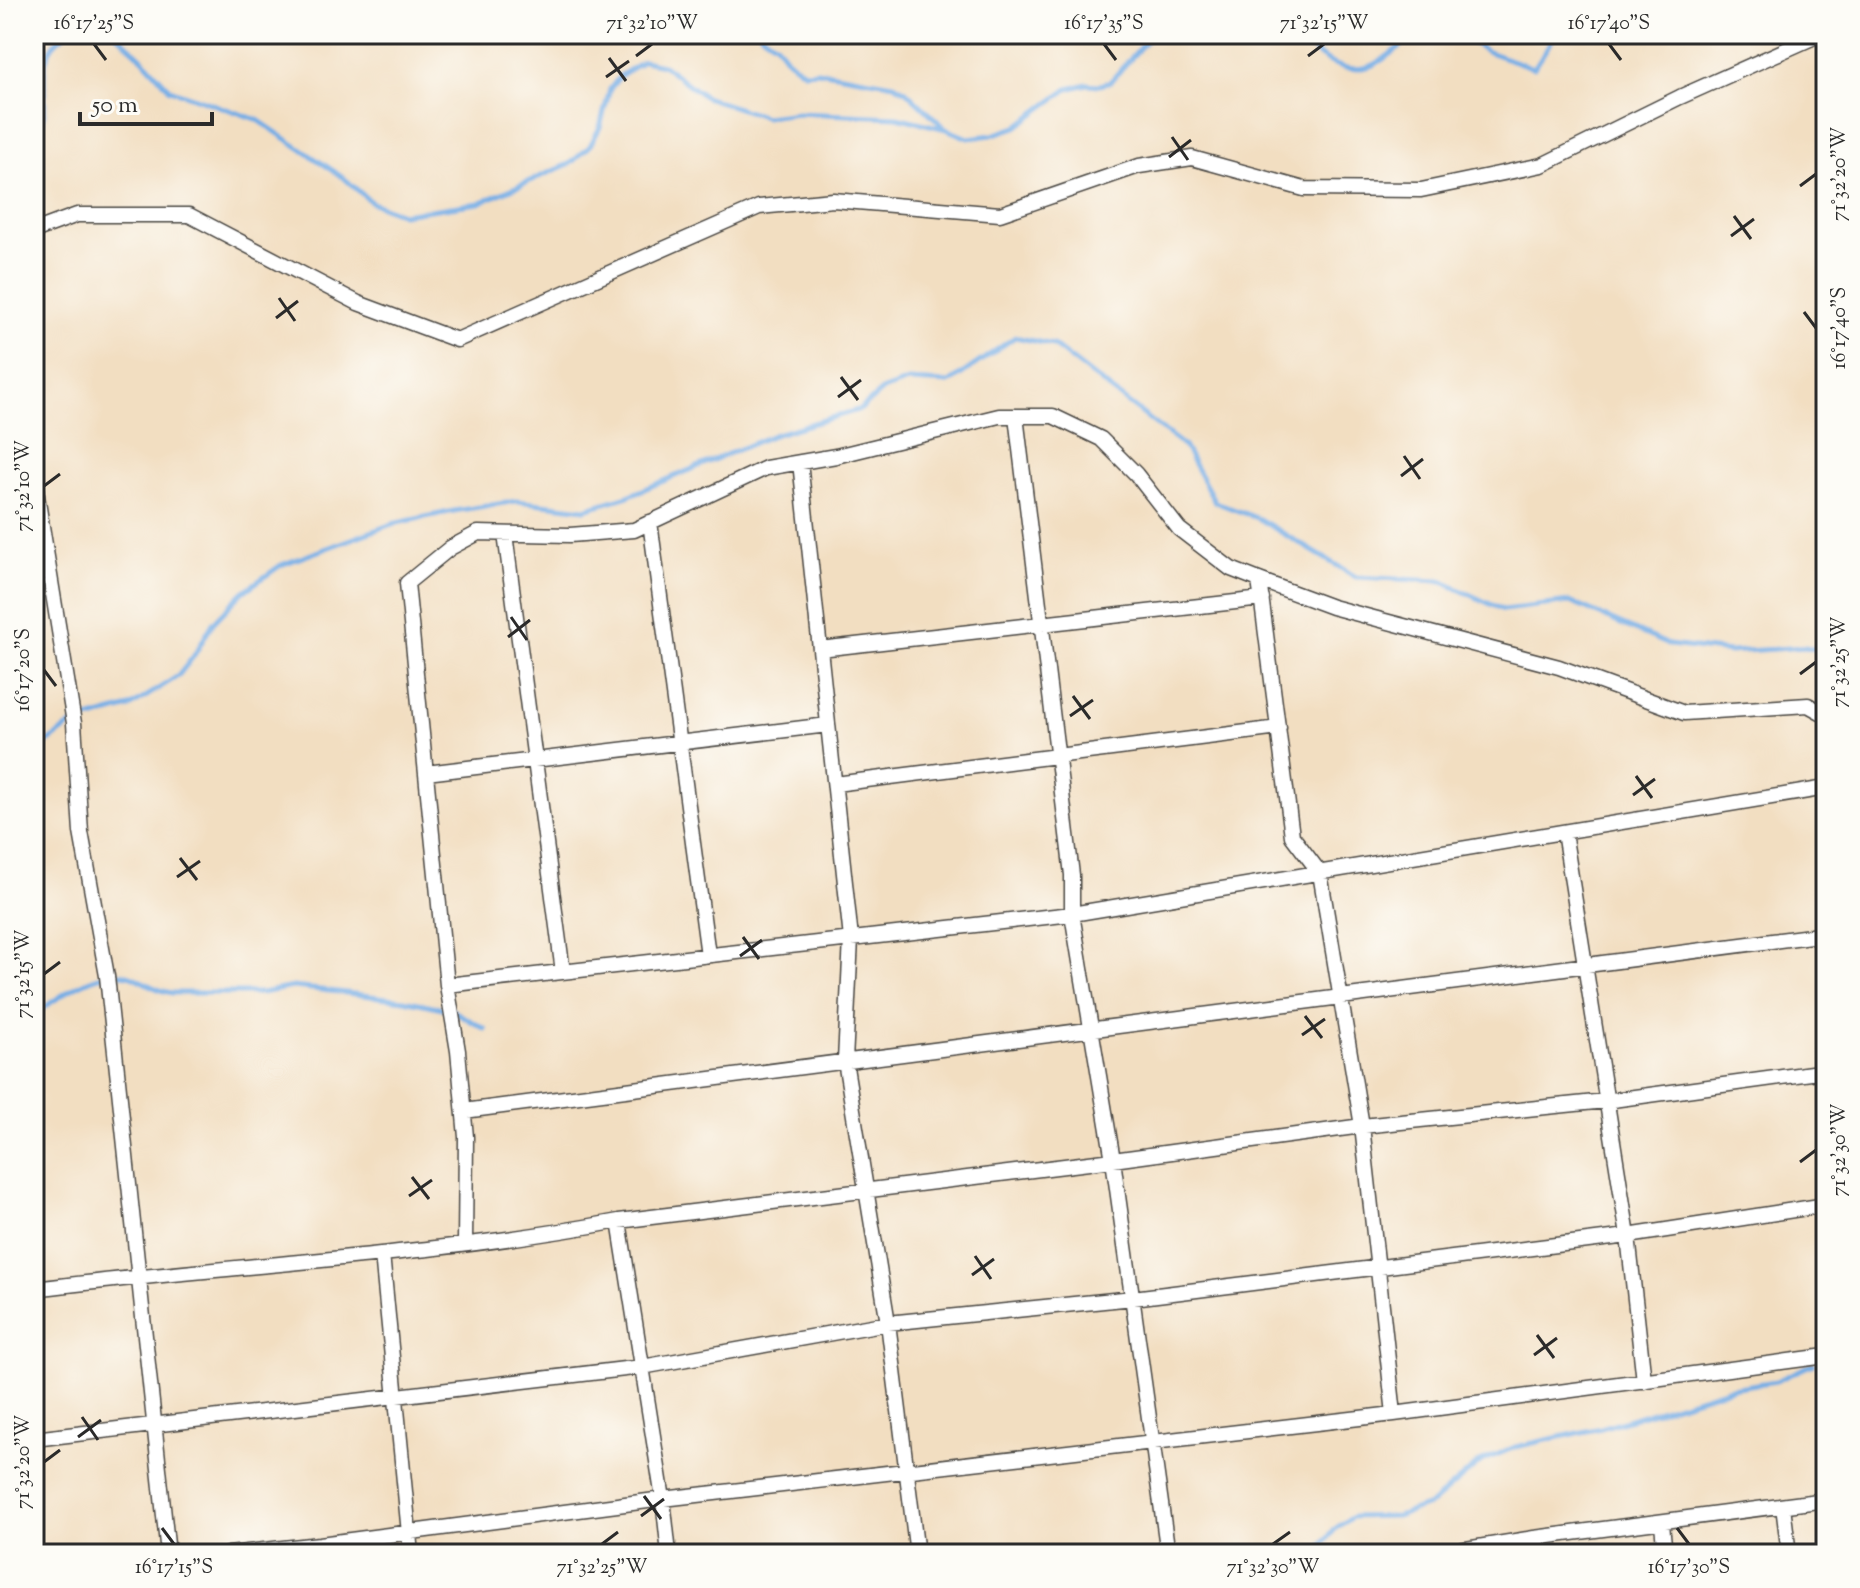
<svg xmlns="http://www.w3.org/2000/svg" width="1860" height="1588" font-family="'Sorts Mill Goudy',serif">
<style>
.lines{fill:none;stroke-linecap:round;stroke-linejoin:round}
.stream{stroke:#76ade5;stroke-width:5}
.street-casing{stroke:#494642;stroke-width:17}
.street{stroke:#fff;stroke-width:14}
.ticks{fill:none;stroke:#2b2b2b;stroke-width:3}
.neatline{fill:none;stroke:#2b2b2b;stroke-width:3}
.ticks-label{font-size:20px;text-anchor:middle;fill:#2b2b2b}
</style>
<rect width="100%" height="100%" fill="#fdfcf7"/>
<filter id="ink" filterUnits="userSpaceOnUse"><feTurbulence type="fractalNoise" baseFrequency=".0125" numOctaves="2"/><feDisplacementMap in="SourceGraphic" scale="16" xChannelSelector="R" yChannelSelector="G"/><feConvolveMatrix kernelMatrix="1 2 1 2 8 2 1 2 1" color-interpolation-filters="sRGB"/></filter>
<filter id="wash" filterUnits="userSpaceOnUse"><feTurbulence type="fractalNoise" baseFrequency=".006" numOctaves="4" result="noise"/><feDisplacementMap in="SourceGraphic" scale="32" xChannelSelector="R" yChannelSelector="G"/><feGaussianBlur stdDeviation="1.8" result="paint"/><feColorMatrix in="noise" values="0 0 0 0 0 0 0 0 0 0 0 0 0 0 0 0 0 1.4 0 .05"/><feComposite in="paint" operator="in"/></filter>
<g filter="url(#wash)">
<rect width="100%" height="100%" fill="#f2dec1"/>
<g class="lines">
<path class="stream" d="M116,34L143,59L170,89L258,120L344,178L372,203L402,214L479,203L571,163L590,146L600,127L610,89L620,76L643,61L663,65L705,97L765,117L798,113L897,117L946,129L968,138L992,135L1016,127L1068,89L1087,84L1100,85L1110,82L1152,34
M761,34L776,44L788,60L804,72L818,71L894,84L906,91L944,127
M1300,34C1314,57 1343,76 1371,66C1385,61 1403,42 1419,34
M1450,34L1467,39L1486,51L1534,68L1556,34
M34,140C60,105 24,60 66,34
M34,752L74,723L130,707L178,676L193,657L213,623L243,592L281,565L392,524L454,511L517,501L585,509L628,496L773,435L861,409L883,390L908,381L949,383L1015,337L1053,345L1184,446L1215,502L1259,519L1356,577L1441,581L1503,610L1570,602L1669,645L1730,652L1805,647L1826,651
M34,1015C57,998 100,965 131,976C145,982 156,991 172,993H261L293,987L321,990L404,1000L452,1010L485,1029
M1315,1554L1336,1528L1352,1517L1397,1516L1431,1504L1480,1462L1515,1447L1601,1428L1731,1388L1776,1381L1813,1364"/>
</g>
</g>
<g filter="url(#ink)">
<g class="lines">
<defs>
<path id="street" d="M34,231L77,215H189L358,303L457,340L759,207L833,200L1000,214L1139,166L1192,158L1304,189L1421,190L1542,165L1680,97L1821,34
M1016,416L1072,875V914L1113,1160L1168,1554
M800,462L851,939L845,1061L888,1323L917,1554
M34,477L74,723L81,832L107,976L168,1554
M650,522L708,955
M505,534L563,972
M1259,580L1292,836L1320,873L1362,1126L1394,1414
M820,649L1262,599
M426,773L828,725
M835,784L1279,728
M1564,832L1628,1236L1644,1381
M447,985L1072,914L1826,788
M464,1111L1826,934
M619,1221L663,1499L669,1554
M465,1244L466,1137L458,1051L447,985L407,583L450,548L478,533L570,535L634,530L766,468L836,456L999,416H1053L1101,439L1136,474L1179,529L1231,569L1259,580L1332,607L1559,667L1684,713L1808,705L1826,715
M382,1254L411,1554
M34,1289C229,1265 426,1257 619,1221L1113,1160L1362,1126L1605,1101L1826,1071
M34,1439L642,1367L888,1323L1133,1298L1628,1236L1826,1205
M1783,1506L1789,1554
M1662,1524L1665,1554
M228,1554L320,1544L663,1499L1394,1414L1826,1356
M1435,1554L1534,1538L1826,1500"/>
</defs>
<use href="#street" class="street-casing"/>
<use href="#street" class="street"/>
</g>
</g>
<path class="ticks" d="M94,44L106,60M1104,44L1116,60M1609,44L1621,60M636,56L652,44M1308,56L1324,44M609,58L626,81M606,77L629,61M1172,137L1188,160M1169,157L1191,140M1800,186L1816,174M1734,216L1751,239M1731,236L1754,219M279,298L295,321M1804,312L1816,328M276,318L298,301M841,377L858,400M838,397L861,380M1404,456L1420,479M1401,476L1423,459M44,486L60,474M511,617L527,640M508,637L530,620M44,670L56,686M1800,674L1816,662M1073,696L1090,719M1070,716L1093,700M1636,776L1652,798M1633,795L1655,779M180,858L197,880M177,877L200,861M743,937L759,959M740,956L762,940M44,974L60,962M1305,1016L1322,1038M1302,1035L1325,1019M1800,1162L1816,1150M412,1177L429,1199M409,1196L432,1180M975,1256L991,1279M972,1275L994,1259M1537,1335L1554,1358M1534,1355L1557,1338M82,1417L98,1440M78,1437L101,1420M44,1462L60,1450M644,1496L661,1519M641,1516L664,1499M162,1528L174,1544M1677,1528L1689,1544M602,1544L618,1532M1273,1544L1290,1532"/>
<rect width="1860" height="1588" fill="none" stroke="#fdfcf7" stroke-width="88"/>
<path d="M80 112v12h132v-12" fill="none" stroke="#2b2b2b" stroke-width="4"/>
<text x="92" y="112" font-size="24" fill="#2b2b2b" stroke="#fdfcf7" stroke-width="6" paint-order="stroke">50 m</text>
<rect x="44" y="44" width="1772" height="1500" class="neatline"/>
<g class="ticks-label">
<text x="94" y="29">16°17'25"S</text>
<text x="652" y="29">71°32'10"W</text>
<text x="1104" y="29">16°17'35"S</text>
<text x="1324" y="29">71°32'15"W</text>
<text x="1609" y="29">16°17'40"S</text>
<text transform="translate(1838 174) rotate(-90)" y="7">71°32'20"W</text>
<text transform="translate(1838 328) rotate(-90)" y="7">16°17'40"S</text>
<text transform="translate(22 486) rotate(-90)" y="7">71°32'10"W</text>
<text transform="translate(1838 662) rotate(-90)" y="7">71°32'25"W</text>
<text transform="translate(22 670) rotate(-90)" y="7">16°17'20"S</text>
<text transform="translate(22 974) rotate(-90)" y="7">71°32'15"W</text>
<text transform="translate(1838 1150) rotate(-90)" y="7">71°32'30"W</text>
<text transform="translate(22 1462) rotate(-90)" y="7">71°32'20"W</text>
<text x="174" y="1573">16°17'15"S</text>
<text x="602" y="1573">71°32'25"W</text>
<text x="1273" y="1573">71°32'30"W</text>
<text x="1689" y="1573">16°17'30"S</text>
</g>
</svg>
